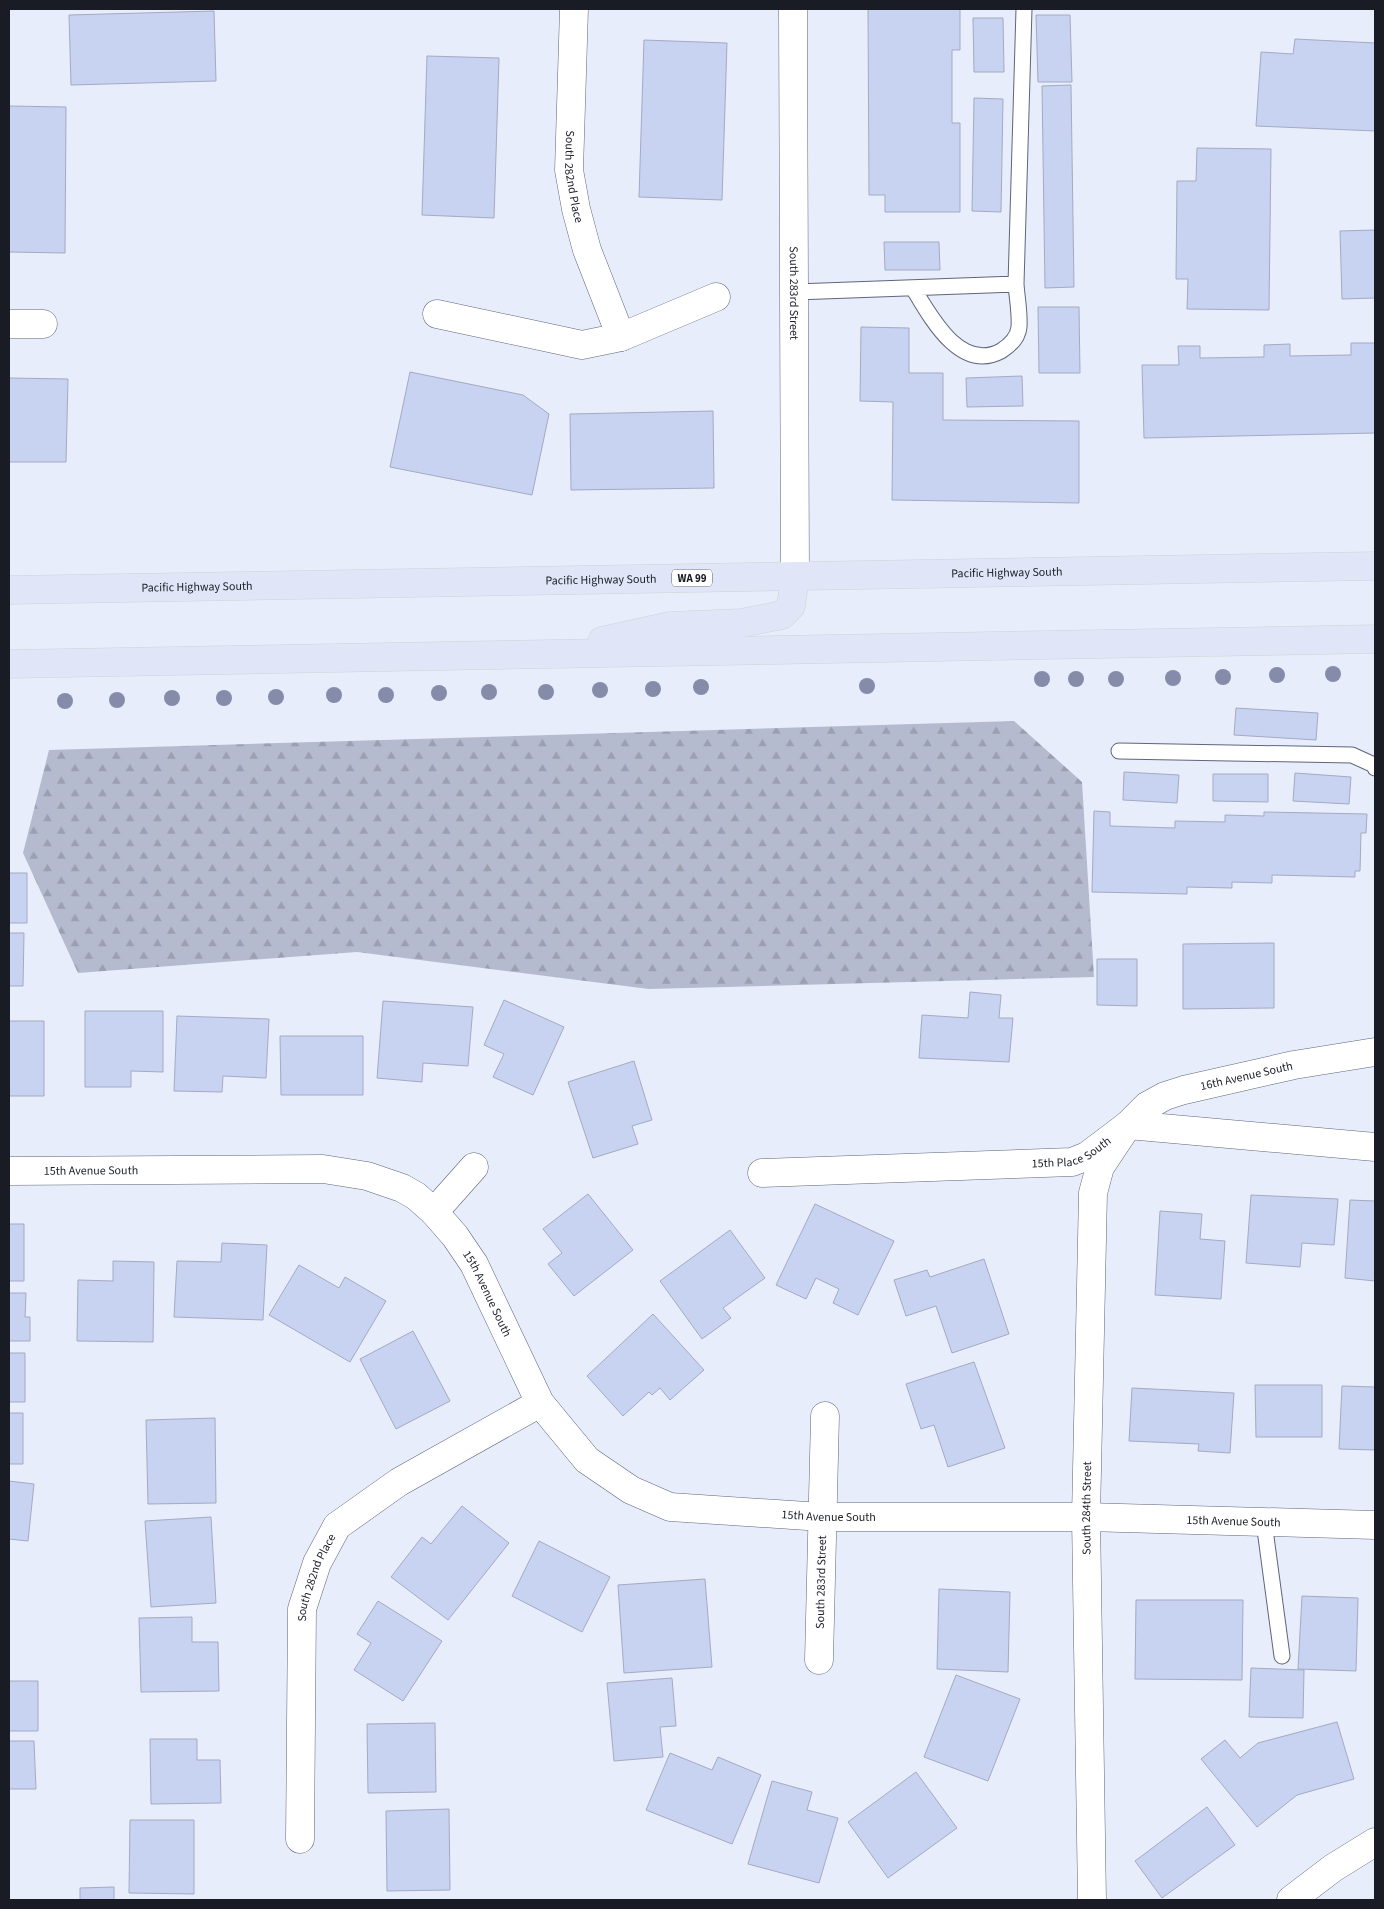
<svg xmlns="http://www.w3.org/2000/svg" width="1384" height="1909" font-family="'Source Sans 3',sans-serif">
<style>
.forest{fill:url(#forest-firs)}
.building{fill:#c8d2f1;stroke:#a3aac2}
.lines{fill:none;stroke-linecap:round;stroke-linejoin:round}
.service-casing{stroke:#5f657b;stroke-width:17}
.minor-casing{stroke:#5f657b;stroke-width:29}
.tertiary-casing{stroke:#5f657b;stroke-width:29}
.primary-casing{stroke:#d1d2d3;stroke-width:29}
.service{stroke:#fff;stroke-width:15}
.minor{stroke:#fff;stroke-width:28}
.tertiary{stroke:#fff;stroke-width:28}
.primary{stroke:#e0e6f7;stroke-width:28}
.tree{fill:#848caa}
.labels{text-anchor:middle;stroke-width:4;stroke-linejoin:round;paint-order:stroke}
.shield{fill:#fff;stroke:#5f6066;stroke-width:1}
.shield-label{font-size:11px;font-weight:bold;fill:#1a1c25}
.street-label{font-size:12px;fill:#1a1c25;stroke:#fff}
</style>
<defs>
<pattern id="forest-firs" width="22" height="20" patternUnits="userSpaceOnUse" patternTransform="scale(1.25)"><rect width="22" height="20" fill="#b5bbce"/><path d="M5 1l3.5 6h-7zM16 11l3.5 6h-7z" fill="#9ba0b1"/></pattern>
</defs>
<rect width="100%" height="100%" fill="#e8edfc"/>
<path class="forest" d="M1014,721L1082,782L1094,977L649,989L357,952L78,973L23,853L49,750Z"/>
<path class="building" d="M868,9H960V50H952V123H960V212H885V195H869Z
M214,11L216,81L71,85L69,15Z
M1036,15H1070L1072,82H1038Z
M973,18H1003L1004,72H974Z
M1295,39L1375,43V131L1256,126L1261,52L1293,54Z
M644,40L727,43L722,200L639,197Z
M427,56L499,58L494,218L422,215Z
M1071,85L1074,287L1045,288L1042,86Z
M974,98L1003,99L1001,212L972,211Z
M9,106L66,107L65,253L9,252Z
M1197,148L1271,149L1269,310L1187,309L1188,279H1176L1177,181H1196Z
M1375,230V298L1342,299L1340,231Z
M884,242H939L940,270H885Z
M1038,307H1079L1080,373H1039Z
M861,327L909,328V373H943V420L1079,421V503L892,500L893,402L860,401Z
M1351,343H1375V433L1144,438L1142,365H1179L1178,346H1200V358L1264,357V345L1290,344V356L1351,355Z
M410,372L523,395L549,414L532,495L390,467Z
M1022,376L1023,406L967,407L966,378Z
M9,378L68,379L66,462H9Z
M713,411L714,488L571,490L570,414Z
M1236,708L1318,713L1316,740L1234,735Z
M1124,772L1179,775L1177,803L1123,800Z
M1295,773L1351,777L1349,804L1293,801Z
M1213,774H1268V802L1213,801Z
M1094,811L1110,812V826L1175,828V821L1225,822V815L1264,816V812L1367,814L1366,833H1361L1360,871H1355V877L1272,875V883L1232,882V888L1187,887V894L1092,892Z
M9,873H27V923H9Z
M9,933H24L23,986H9Z
M1274,943V1008L1183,1009V944Z
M1097,959H1137V1006L1097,1005Z
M970,992L1001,995L999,1018H1013L1009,1062L919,1058L922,1015L968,1018Z
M504,1000L564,1027L533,1095L493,1077L504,1054L484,1045Z
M383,1001L473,1007L468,1066L423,1063L422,1082L377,1078Z
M85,1011H163V1072L131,1071V1087H85Z
M177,1016L269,1019L266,1078L223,1076L222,1092L174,1091Z
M9,1021H44V1096H9Z
M280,1036H363V1095H281Z
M634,1061L652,1120L632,1126L638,1144L593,1158L568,1082Z
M588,1194L633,1250L574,1296L548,1264L562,1253L543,1229Z
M1251,1195L1338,1199L1334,1245L1302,1243L1300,1267L1246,1263Z
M1350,1200L1375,1201V1281L1345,1278Z
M815,1204L894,1241L858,1315L833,1303L839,1289L816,1278L806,1299L776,1285Z
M1160,1211L1202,1214L1200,1239L1225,1241L1221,1299L1155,1295Z
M9,1224H24V1281H9Z
M730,1230L765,1278L723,1308L731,1318L702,1339L660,1281Z
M222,1243L267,1245L263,1320L174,1317L177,1261L221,1262Z
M984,1259L1009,1334L952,1353L936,1306L906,1316L894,1280L927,1270L930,1277Z
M113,1261L154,1262L153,1342L77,1341L78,1280L113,1281Z
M299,1265L339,1288L345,1277L386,1301L350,1362L269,1315Z
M9,1293H26L25,1317H30V1341H9Z
M653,1314L704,1370L670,1400L660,1388L652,1395L649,1392L623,1416L587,1376Z
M413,1331L450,1401L396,1429L360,1359Z
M9,1353H25V1402H9Z
M974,1362L1005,1448L948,1467L934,1425L921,1429L906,1384Z
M1255,1385H1322V1437H1256Z
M1342,1386L1375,1387V1450L1339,1449Z
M1132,1388L1234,1393L1230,1453L1198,1451L1199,1444L1129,1441Z
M9,1413H23V1464H9Z
M215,1418L216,1503L148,1504L146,1420Z
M9,1481L34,1484L28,1541L9,1539Z
M462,1506L509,1543L448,1620L391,1577L422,1537L431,1544Z
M211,1517L216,1603L151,1607L145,1521Z
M539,1541L610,1577L582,1632L512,1596Z
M705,1579L712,1667L624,1673L618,1585Z
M939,1589L1010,1592L1008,1672L937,1669Z
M1302,1596L1358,1598L1356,1671L1298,1669Z
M1136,1600H1243L1242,1680L1135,1679Z
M378,1601L442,1641L403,1701L354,1670L371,1643L357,1634Z
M192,1617V1642H218L219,1691L141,1692L139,1618Z
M1251,1668L1304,1670L1303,1718L1249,1717Z
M956,1675L1020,1699L988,1781L924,1757Z
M672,1678L676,1726L660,1727L663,1757L614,1761L607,1683Z
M9,1681H38V1731H9Z
M1337,1722L1354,1779L1297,1795L1257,1827L1201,1759L1225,1740L1240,1758L1258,1743Z
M435,1723L436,1792L368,1793L367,1724Z
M150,1739H197V1760H220L221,1803L151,1804Z
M9,1741H34L36,1789H9Z
M670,1753L712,1770L718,1757L761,1775L732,1844L646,1810Z
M916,1772L957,1828L888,1878L848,1822Z
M772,1781L812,1792L807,1810L838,1818L819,1883L748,1864Z
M1207,1807L1235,1845L1162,1898L1135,1861Z
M449,1809L450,1890L387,1891L386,1811Z
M130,1820H194V1894L129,1893Z
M114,1887V1900H80V1888Z"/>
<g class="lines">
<defs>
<path id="service" d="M913,288C930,316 960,373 1001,351C1009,346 1018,338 1019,327C1020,313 1017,298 1016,284L1024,9
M795,292L1016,284
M1119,751L1352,755L1374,765L1375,768
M1264,1522L1282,1656"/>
<g id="minor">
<path id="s1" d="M574,9L569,170L576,209L587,250L621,337"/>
<path id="s2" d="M793,9L795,576"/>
<path d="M437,314L582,345L621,337L716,297"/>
<path d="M9,324H43"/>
<path id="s3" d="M9,1171L323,1169L367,1176L402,1188L416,1196L434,1212L455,1236L474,1264L540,1403L587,1460L631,1490L670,1507L822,1517H1086L1375,1525"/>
<path id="s4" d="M762,1173L1072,1162L1087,1156L1128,1125L1375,1147"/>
<path d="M434,1212L474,1167"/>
<path id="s5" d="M819,1660L825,1416"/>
<path id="s6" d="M300,1839L302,1609L317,1563L337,1526L399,1482L540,1403"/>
<path d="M1291,1900L1333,1868L1375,1842"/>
</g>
<g id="tertiary">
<path id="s7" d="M1092,1900L1086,1517L1093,1193L1100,1167L1128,1125L1147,1106L1165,1096L1184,1090L1294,1065L1375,1052"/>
</g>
<g id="primary">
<path id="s8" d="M9,590L1375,566"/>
<path d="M602,641L670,626L741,623L782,615L791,606L795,576"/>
<path d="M9,664L1375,639"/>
</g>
</defs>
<use href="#service" class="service-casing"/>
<use href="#minor" class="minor-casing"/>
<use href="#tertiary" class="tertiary-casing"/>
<use href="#primary" class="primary-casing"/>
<use href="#service" class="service"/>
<use href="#minor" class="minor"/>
<use href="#tertiary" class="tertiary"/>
<use href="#primary" class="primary"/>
</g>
<g class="tree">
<circle cx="1333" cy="674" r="8"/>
<circle cx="1277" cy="675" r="8"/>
<circle cx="1223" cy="677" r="8"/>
<circle cx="1173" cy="678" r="8"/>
<circle cx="1042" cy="679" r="8"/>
<circle cx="1076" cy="679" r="8"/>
<circle cx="1116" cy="679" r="8"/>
<circle cx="867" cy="686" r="8"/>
<circle cx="701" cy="687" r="8"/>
<circle cx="653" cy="689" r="8"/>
<circle cx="600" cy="690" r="8"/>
<circle cx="489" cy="692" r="8"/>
<circle cx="546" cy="692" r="8"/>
<circle cx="439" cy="693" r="8"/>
<circle cx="334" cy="695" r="8"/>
<circle cx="386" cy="695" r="8"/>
<circle cx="276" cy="697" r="8"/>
<circle cx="172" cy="698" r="8"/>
<circle cx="224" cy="698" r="8"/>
<circle cx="117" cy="700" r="8"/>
<circle cx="65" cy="701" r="8"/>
</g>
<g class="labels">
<rect class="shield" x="672" y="569.5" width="40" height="17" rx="4"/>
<g class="shield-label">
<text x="692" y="582">WA 99</text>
</g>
<g class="street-label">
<text dy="4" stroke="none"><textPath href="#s1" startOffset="168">South 282nd Place</textPath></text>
<text dy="4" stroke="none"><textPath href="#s2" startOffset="284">South 283rd Street</textPath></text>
<text dy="4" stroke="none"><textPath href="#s8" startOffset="998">Pacific Highway South</textPath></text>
<text dy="4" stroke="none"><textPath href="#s8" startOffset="592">Pacific Highway South</textPath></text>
<text dy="4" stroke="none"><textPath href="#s8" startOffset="188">Pacific Highway South</textPath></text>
<text dy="4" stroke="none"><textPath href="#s7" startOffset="916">16th Avenue South</textPath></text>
<text dy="4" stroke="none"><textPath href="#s4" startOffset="312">15th Place South</textPath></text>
<text dy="4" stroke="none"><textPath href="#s3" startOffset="82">15th Avenue South</textPath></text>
<text dy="4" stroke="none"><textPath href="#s3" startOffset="534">15th Avenue South</textPath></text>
<text dy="4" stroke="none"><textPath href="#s7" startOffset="392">South 284th Street</textPath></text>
<text dy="4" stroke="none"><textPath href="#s3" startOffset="984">15th Avenue South</textPath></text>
<text dy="4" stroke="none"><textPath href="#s3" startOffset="1389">15th Avenue South</textPath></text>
<text dy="4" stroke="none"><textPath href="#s6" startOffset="264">South 282nd Place</textPath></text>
<text dy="4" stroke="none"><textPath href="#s5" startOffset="78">South 283rd Street</textPath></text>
</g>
</g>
<rect width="1384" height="1909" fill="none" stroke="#1a1c25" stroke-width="20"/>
</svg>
